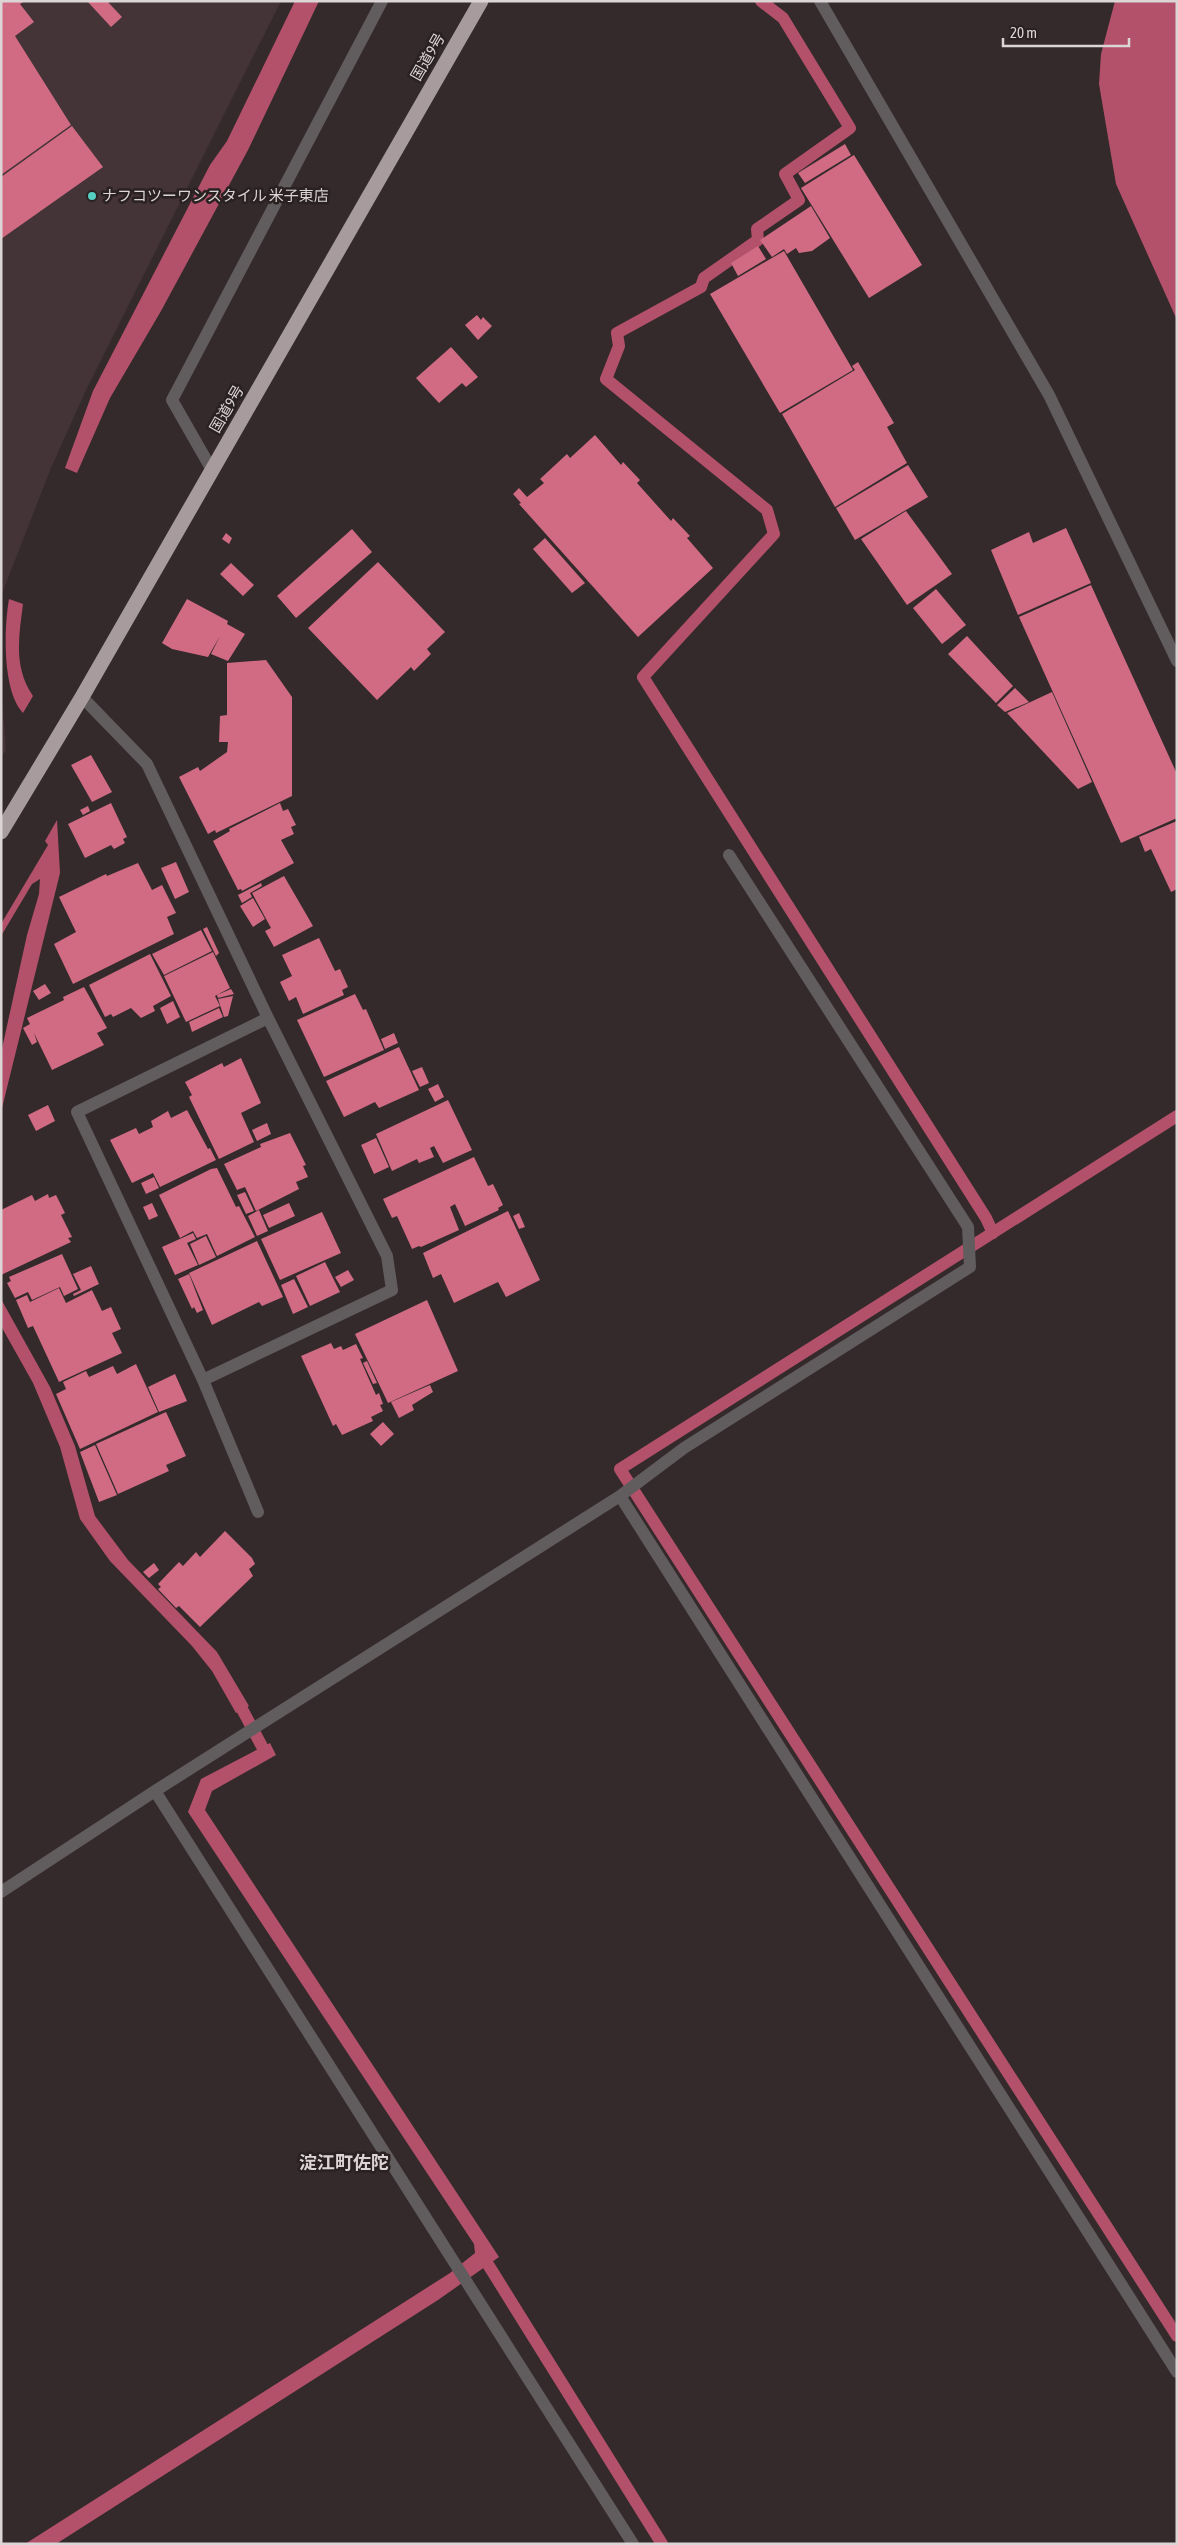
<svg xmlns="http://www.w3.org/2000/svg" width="1178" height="2545" font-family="'Asap Condensed','Noto Sans JP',sans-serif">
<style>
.built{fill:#443437}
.water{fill:#b3516a}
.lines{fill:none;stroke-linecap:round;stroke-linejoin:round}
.stream{stroke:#b3516a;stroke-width:12}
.building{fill:#d06b83}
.minor{stroke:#615c5d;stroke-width:12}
.highway{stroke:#a79b9d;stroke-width:15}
.poi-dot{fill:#57cec2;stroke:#2a2122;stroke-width:2}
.labels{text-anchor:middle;stroke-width:5;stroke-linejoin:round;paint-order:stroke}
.street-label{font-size:15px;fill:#dcd5d6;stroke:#2a2122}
.poi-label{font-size:15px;fill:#dcd5d6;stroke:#2a2122;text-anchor:start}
.quarter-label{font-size:18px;font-weight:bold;fill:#dcd5d6;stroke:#2a2122}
</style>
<rect width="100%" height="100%" fill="#342a2c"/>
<path class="built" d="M1,1H281L86,390L51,468L1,596Z
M1,685L6,750L1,757Z"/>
<path class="water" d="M295,1H319L248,150L161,311L110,398L77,473L65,468L93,391L210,165L227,141Z
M1115,1H1177V320L1116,184L1099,84L1101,54Z
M9,599L23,604C19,636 13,667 33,696L23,713C2,691 4,628 9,599Z
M57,820L60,873L1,1112V1053L27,935L39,894L40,879L32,884L1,936V924L48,845L45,841Z
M1,1299L50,1387L75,1446L95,1516L128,1560L217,1652L249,1706L236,1713L212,1671L192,1646L110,1561L80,1519L60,1447L33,1383L1,1326Z
M270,1743L276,1755L212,1791L205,1810L499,2257L438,2300L56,2544H25L450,2273L475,2253L474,2244L188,1812L201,1779Z"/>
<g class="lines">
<path class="stream" d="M761,1L783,18L850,128L785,174L799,200L757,229L758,240L704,278L701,287L617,333L619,346L606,379L767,510L774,534L643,677L986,1218L993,1233
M1177,1116L620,1469L1177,2336
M234,1694L265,1752L257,1757
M484,2258L662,2544"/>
</g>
<path class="building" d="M1,1H25L20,4L34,22L15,36L71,125L1,175Z
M87,1H107L122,17L111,27Z
M72,126L103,167L1,239V177Z
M845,144L851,155L805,183L798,173Z
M854,155L922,265L869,298L801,188Z
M811,206L830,238L812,251L799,253L796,248L787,254L784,249L772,257L760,240Z
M758,246L766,259L738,276L731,263Z
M784,251L853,370L780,413L710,294Z
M477,315L481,320L483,317L492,326L478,340L465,325Z
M451,347L478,377L466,387L462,383L439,403L416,378Z
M858,362L894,423L887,427L907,463L835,507L782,414L855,370L852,366Z
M595,435L621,465L623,462L640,480L637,483L671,521L673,518L690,536L687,538L713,568L638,637L519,504L521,503L513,494L519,488L527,497L544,483L540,479L567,454L570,458Z
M908,465L928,497L855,540L836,508Z
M906,511L952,574L907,605L861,539Z
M1066,528L1091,583L1018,615L991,550L1029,532L1033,543Z
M352,529L372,552L296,618L277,596Z
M226,533L232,538L229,544L222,539Z
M545,538L585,583L572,593L533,549Z
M378,562L445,632L427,649L431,654L414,671L411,667L377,700L308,628Z
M231,563L254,585L243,596L220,574Z
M1091,585L1177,774V818L1121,843L1019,617Z
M936,589L966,625L942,644L913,608Z
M187,599L228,621L227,624L245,634L228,661L211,654L220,636L208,657L172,649L162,643Z
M967,636L1013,686L996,703L948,654Z
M266,660L292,697V796L216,833L215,830L208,834L179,777L198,767L200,771L227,752L228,742H219L220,716L227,715V663Z
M1015,688L1029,702L1005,712L997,705Z
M1052,692L1092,782L1078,789L1007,713Z
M91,755L112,792L92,802L71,765Z
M111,803L127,837L123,839L125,843L114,849L111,845L85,858L68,824Z
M280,803L283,811L288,809L296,825L291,827L294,834L281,840L294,863L242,891L241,889L238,890L213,841L230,831L229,829Z
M88,806L90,811L83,815L80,810Z
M1177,821V889L1171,892L1151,849L1145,852L1139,837Z
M176,862L189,892L175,899L161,868Z
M138,863L152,890L162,885L176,913L167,917L174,934L73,984L54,944L76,932L59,897L106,874L107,876Z
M284,876L313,926L274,947L265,931L271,928L252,893Z
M261,883L262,886L250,893L252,897L242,903L238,895Z
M253,898L265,919L253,927L240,906Z
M207,927L219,953L216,956L203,929Z
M201,930L212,951L164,975L152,954Z
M319,938L335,971L340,969L348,987L342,990L344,995L303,1014L296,997L289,1001L280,982L292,976L282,955Z
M213,952L230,988L215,996L220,1006L186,1022L164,976Z
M150,954L171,996L153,1006L155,1011L141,1018L131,1008L113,1017L111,1014L105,1017L89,985Z
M45,984L51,993L39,1000L33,991Z
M84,987L107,1028L97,1033L104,1045L52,1070L34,1033L37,1042L32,1045L23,1028L30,1024L27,1018L64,1000L63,997Z
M231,989L234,994L218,998L217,995Z
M355,994L363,1010L366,1009L384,1050L324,1077L297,1020Z
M233,996L228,1016L224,1017L218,999Z
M173,1001L180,1017L167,1024L160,1008Z
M219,1008L223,1017L192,1032L189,1022Z
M394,1033L398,1043L385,1049L381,1039Z
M399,1047L419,1090L379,1108L375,1102L344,1117L326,1081Z
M241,1058L261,1103L241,1113L254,1142L219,1159L189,1097L192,1095L185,1082L222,1063L224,1067Z
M422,1067L429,1083L420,1087L412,1071Z
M438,1084L444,1097L435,1102L428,1089Z
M448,1100L472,1150L443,1163L434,1146L430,1148L434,1157L419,1163L417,1159L392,1171L376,1134Z
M48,1105L55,1121L36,1131L28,1115Z
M187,1110L208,1149L210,1148L216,1160L160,1187L153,1173L132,1183L110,1140L136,1128L139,1134L153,1127L151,1121L168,1111L171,1118Z
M267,1123L271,1134L257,1141L252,1130Z
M290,1133L306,1165L303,1166L308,1177L296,1182L299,1189L256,1211L245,1187L237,1190L224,1164L261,1147L260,1144Z
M376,1138L389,1167L374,1174L361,1145Z
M474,1157L488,1186L493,1184L503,1205L498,1208L499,1210L465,1226L455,1204L450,1207L459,1230L421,1247L419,1246L412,1249L397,1216L392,1218L383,1199Z
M217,1168L236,1207L239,1206L255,1237L217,1256L207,1234L197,1238L193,1231L180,1238L159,1195L211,1169Z
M154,1177L159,1188L146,1194L141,1183Z
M245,1192L254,1211L246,1214L237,1195Z
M48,1194L49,1198L56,1195L65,1213L61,1215L72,1237L68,1238L71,1242L1,1275V1210L32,1195L35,1201Z
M152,1203L158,1216L149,1220L143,1207Z
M289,1203L295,1216L269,1228L263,1215Z
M259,1210L268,1231L257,1236L248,1216Z
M508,1211L540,1280L506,1297L498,1282L454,1303L441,1274L433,1278L423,1253Z
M322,1212L341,1253L280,1280L261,1239Z
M519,1213L525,1227L519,1229L513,1216Z
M193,1233L196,1239L187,1243L198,1265L175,1275L162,1247Z
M206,1236L216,1257L199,1265L190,1244Z
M257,1241L283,1297L262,1306L259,1302L212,1325L189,1273Z
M62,1254L78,1289L64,1296L60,1287L32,1300L28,1292L15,1298L7,1283L11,1281L9,1277Z
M325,1262L340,1292L310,1306L296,1276Z
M91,1266L99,1284L74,1296L73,1294L81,1290L73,1274Z
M348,1270L354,1280L341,1287L335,1277Z
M189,1274L203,1310L197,1313L194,1307L192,1309L178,1279Z
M294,1279L308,1307L293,1314L281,1285Z
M59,1288L66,1303L92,1290L102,1311L111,1307L121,1329L112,1333L122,1353L59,1382L33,1326L28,1328L16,1300L27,1295L30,1302Z
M427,1300L458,1371L388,1403L355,1334Z
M331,1343L334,1349L341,1346L343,1350L356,1344L363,1358L360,1359L376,1395L379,1393L383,1404L380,1405L383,1411L371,1417L373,1421L342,1435L336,1424L333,1426L301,1356Z
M367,1361L377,1383L373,1384L363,1363Z
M136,1364L158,1412L80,1449L56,1394L66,1389L63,1382L86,1371L89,1377L113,1366L117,1374Z
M175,1374L187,1401L159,1412L148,1387Z
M430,1385L433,1392L412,1405L414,1410L399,1418L391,1402Z
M166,1412L186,1456L166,1465L169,1471L118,1494L96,1444Z
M383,1422L394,1434L381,1446L370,1434Z
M95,1445L117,1495L99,1502L80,1452Z
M225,1531L252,1558L255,1564L249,1569L253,1576L200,1627L179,1606L176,1608L158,1589L161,1587L158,1584L179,1562L183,1566L196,1552L200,1557Z
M154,1563L159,1570L149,1578L143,1572Z"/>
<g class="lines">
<path class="minor" d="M820,1L1049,395L1177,661
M212,470L172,400L382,1
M82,697L147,764L268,1018L387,1256L392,1290L203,1380
M620,1496L1177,2372
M258,1512L203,1380L77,1112L268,1018
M155,1791L633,2544
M1,1892L155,1791L620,1496L684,1448L970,1267L968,1227L729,855"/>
<path class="highway" d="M1,832L82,697L481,1"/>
</g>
<circle class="poi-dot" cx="92" cy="196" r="5"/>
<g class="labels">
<g class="street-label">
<text transform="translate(428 57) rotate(-60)" y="5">国道9号</text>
<text transform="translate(227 409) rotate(-60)" y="5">国道9号</text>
</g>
<g class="poi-label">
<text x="102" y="201">ナフコツーワンスタイル 米子東店</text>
</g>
<g class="quarter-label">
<text x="344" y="2169">淀江町佐陀</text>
</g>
</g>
<rect width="1178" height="2545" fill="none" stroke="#dcd5d6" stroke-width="5"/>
<path d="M1003 38v8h126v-8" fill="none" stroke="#dcd5d6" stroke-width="2.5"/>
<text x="1010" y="38" font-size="15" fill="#dcd5d6" stroke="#2a2122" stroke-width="4" paint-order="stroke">20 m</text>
</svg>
